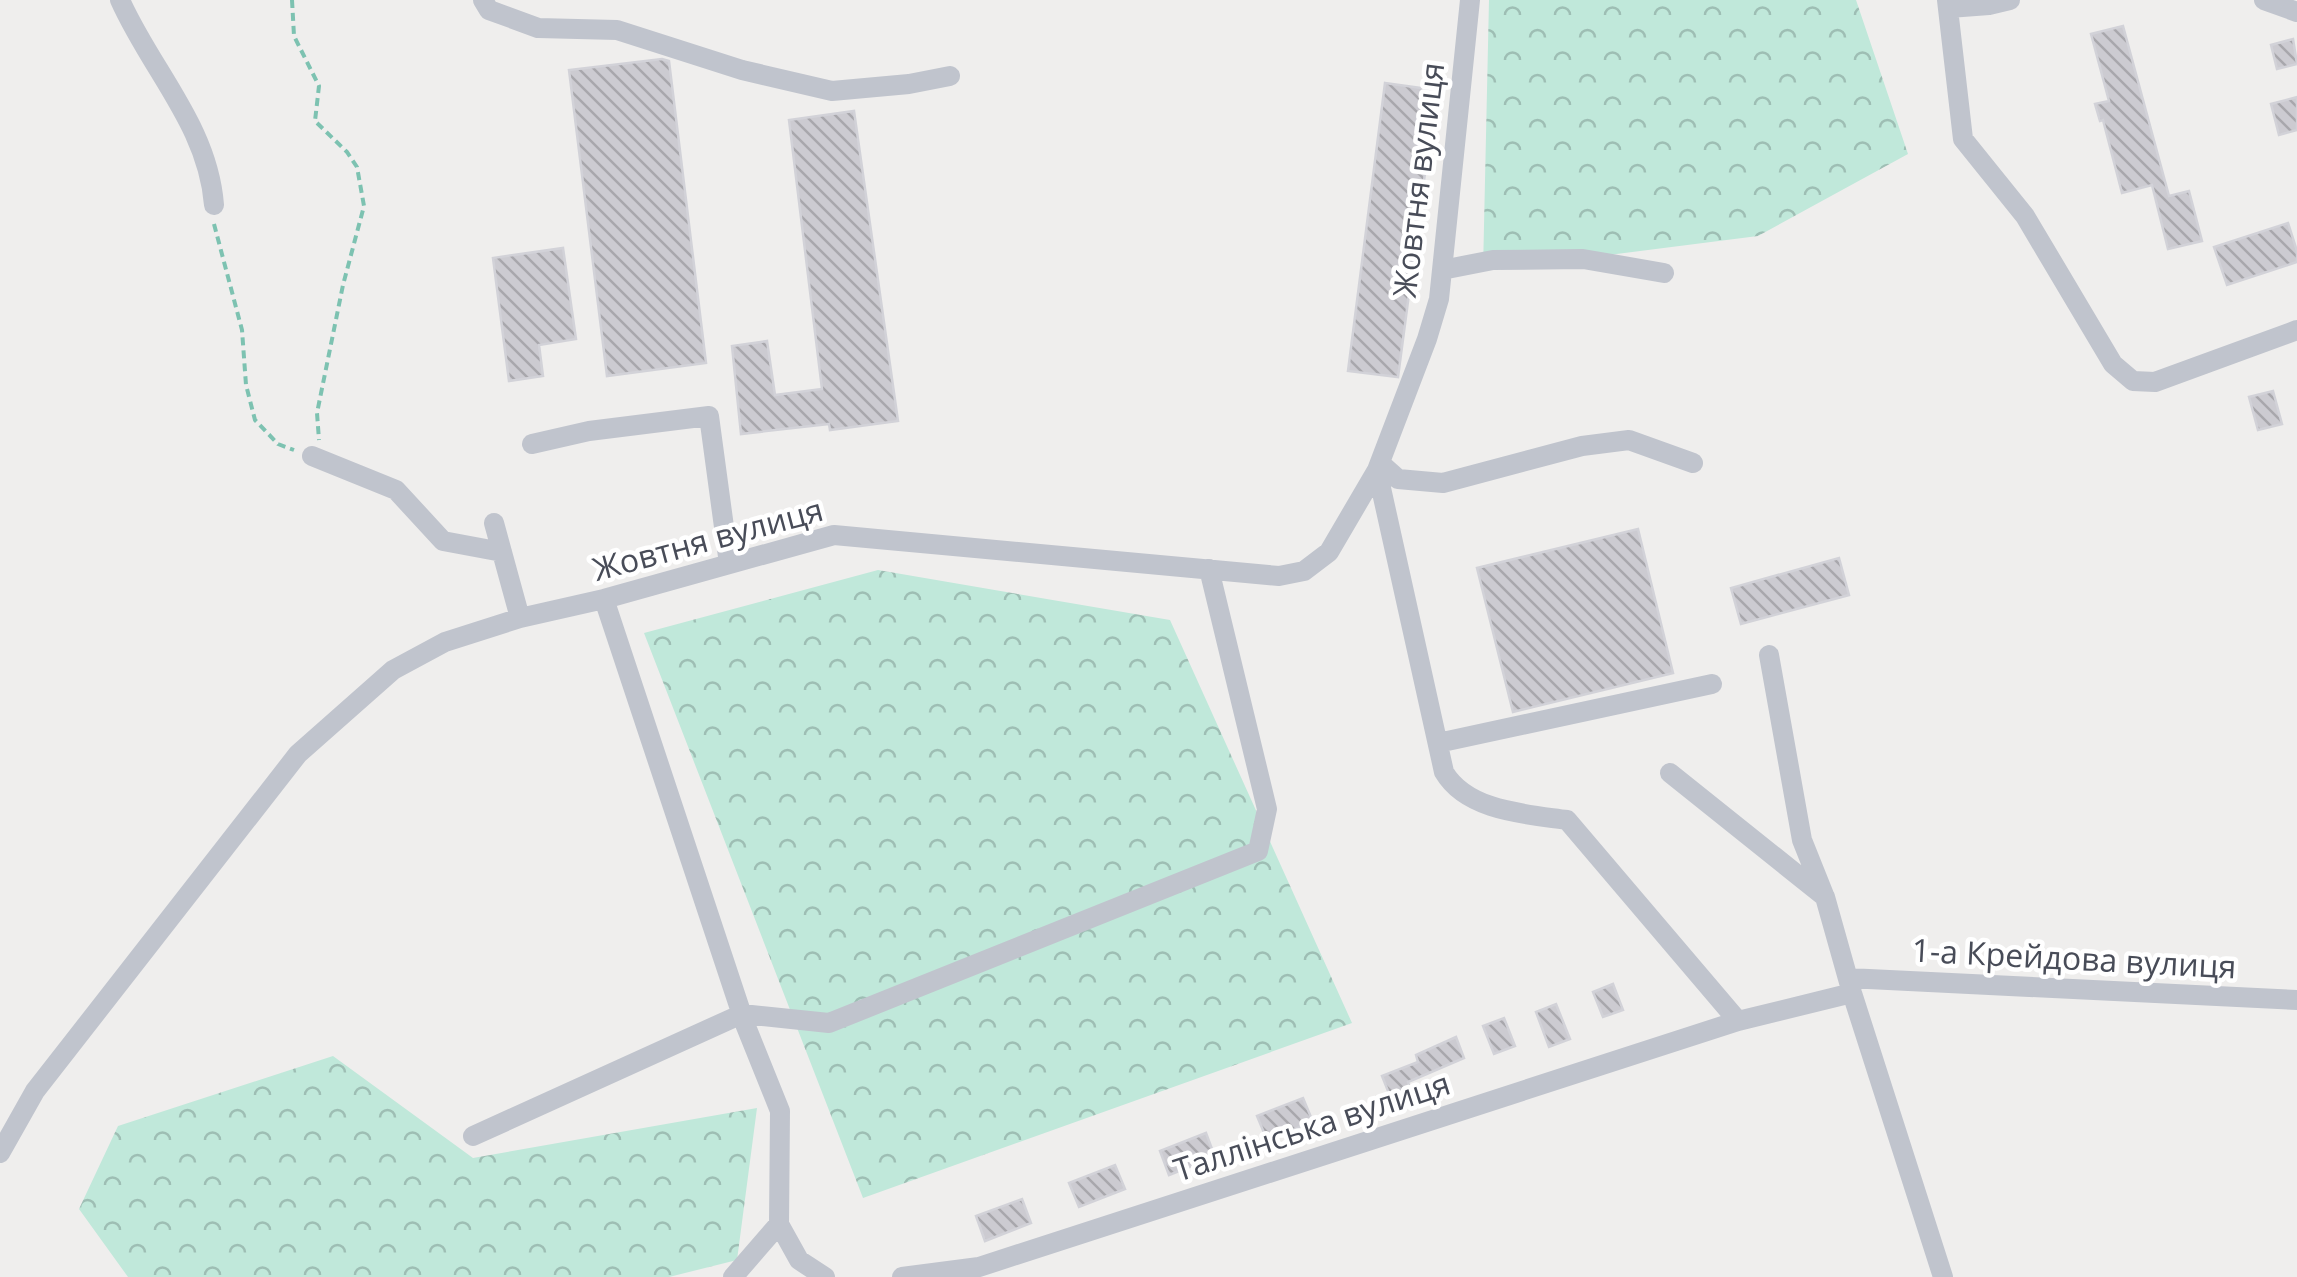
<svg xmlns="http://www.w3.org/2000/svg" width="2297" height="1277" font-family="'Open Sans',sans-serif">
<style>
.forest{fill:url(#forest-crowns)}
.building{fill:url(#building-back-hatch);stroke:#d2d2d8;stroke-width:2.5}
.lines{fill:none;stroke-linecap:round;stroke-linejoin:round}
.path{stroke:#7dc2b1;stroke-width:4;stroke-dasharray:8 5;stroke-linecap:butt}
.minor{stroke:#c0c4cd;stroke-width:20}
.labels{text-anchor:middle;stroke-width:9;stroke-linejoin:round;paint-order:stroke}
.street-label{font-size:32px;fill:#484c58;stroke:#fff}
</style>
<defs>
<pattern id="forest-crowns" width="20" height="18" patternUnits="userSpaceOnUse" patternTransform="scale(2.5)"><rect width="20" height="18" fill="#c0e8da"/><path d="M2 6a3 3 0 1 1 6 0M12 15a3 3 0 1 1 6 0" fill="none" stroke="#9ebeb4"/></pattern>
<pattern id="building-back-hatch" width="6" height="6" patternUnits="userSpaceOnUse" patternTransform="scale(2.5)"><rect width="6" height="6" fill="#cccbd1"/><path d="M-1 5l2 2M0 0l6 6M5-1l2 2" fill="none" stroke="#a8a7ac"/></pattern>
</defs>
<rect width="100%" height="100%" fill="#efeeed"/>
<path class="forest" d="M1489,0H1856L1908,154L1758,236L1483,271Z
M878,570L1170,620L1352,1023L863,1198L644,633Z
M333,1056L473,1158L757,1108L737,1260L669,1277H128L79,1209L118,1126Z"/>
<path class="building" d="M2123,26L2169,196L2189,191L2202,241L2168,249L2152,185L2122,193L2103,120L2100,121L2095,104L2109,101L2091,34Z
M2293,39L2297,64L2277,69L2271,45Z
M662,59L669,61L706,363L607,376L569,70Z
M1385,83L1436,90L1398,377L1348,371Z
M2297,97V130L2279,135L2271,104Z
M854,111L898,421L830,430L829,424L741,434L732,346L767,341L775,395L822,389L789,120Z
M2288,223L2297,251V262L2227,285L2214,247Z
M563,248L576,339L539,345L543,376L509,381L493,258Z
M2273,391L2282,424L2258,430L2249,397Z
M1638,529L1673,673L1513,712L1477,568Z
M1839,558L1849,595L1741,624L1731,588Z
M1613,984L1623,1010L1603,1017L1593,992Z
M1556,1004L1570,1039L1549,1047L1536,1012Z
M1504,1018L1515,1046L1494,1054L1483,1026Z
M1456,1037L1464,1058L1408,1082L1410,1089L1390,1096L1382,1076L1418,1062L1416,1055Z
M1303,1098L1313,1122L1267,1140L1257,1116Z
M1206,1133L1215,1157L1169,1175L1160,1151Z
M1115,1165L1125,1189L1079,1207L1069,1183Z
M1022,1199L1031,1223L985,1241L976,1216Z"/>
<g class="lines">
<path class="path" d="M292,0L294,36L319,86L315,121L347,152L357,167L364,206L343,285L317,413L319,440
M214,224L242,330L246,385L255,420L278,444L294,450"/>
<path class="minor" d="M120,0C151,70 208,126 214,205
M483,0L489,10L538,28L617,30L742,70L832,91L909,84L950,76
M1947,0L1963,139L2025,216L2113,364L2133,381L2155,382L2297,330
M2264,0L2297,12
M1949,8L1989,5L2010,0
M1442,270L1493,260L1583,259L1664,273
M532,444L589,431L709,416L729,564
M312,456L396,490L443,541L502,552
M1380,463L1398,479L1443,483L1582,446L1629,440L1693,463
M1377,470L1444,772C1467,811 1525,814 1567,820L1738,1021
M494,523L520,618
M604,599L745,1024L780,1111L779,1224L799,1260L825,1277
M1769,655L1802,840L1824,895
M1438,743L1712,684
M1670,773L1825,897L1852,993L1943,1277
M1848,978L2297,1000
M473,1136L742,1014L829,1023L1258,851L1267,809L1209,569
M0,1153L35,1091L298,754L393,670L445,642L520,618L604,599L834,535L1279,576L1304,571L1329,552L1377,470L1427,339L1439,299L1470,0
M733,1277L779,1224
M902,1277L979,1267L1738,1021L1852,993"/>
</g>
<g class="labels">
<g class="street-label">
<text transform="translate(1419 180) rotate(-83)" y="11">Жовтня вулиця</text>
<text transform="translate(708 540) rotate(-15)" y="11">Жовтня вулиця</text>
<text transform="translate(2074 959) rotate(3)" y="11">1-а Крейдова вулиця</text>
<text transform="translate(1312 1127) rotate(-18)" y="11">Таллінська вулиця</text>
</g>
</g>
</svg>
